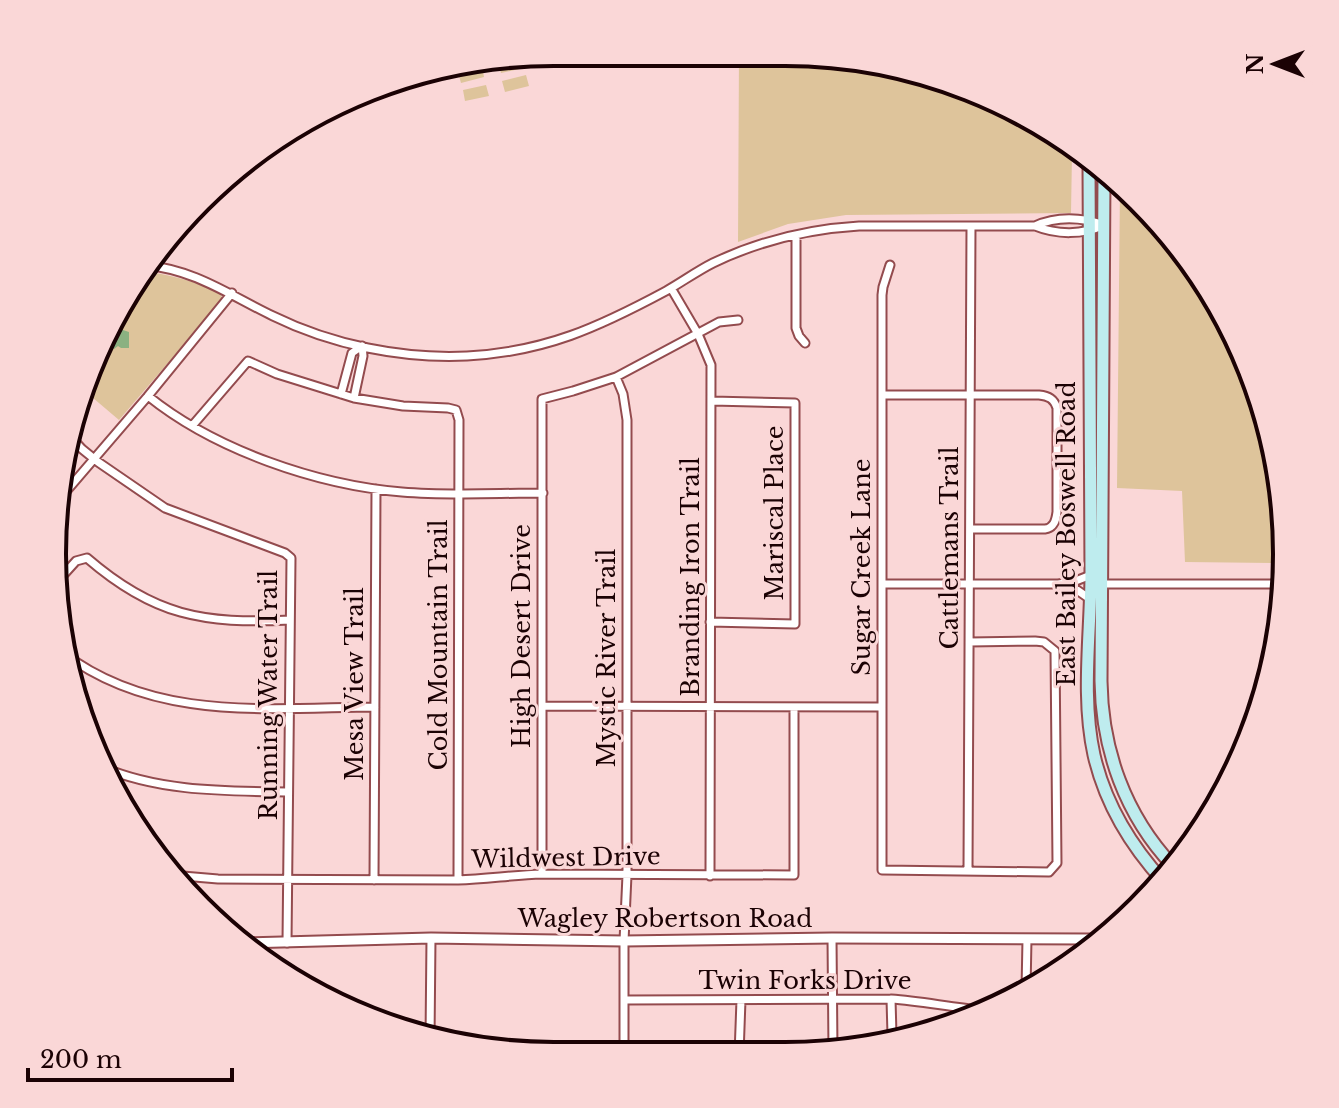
<svg xmlns="http://www.w3.org/2000/svg" width="1339" height="1108" font-family="'Libre Baskerville',serif">
<style>
.green{fill:#dec49b}
.water{fill:#8bb181}
.lines{fill:none;stroke-linecap:round;stroke-linejoin:round}
.minor-casing{stroke:#934b4e;stroke-width:11}
.tertiary-casing{stroke:#934b4e;stroke-width:13}
.secondary-casing{stroke:#934b4e;stroke-width:15}
.minor{stroke:#fff;stroke-width:7}
.tertiary{stroke:#fff;stroke-width:9}
.secondary{stroke:#beecee;stroke-width:11}
.labels{text-anchor:middle;stroke-width:6;stroke-linejoin:round;paint-order:stroke}
.street-label{font-size:24px;fill:#1b0204;stroke:#fad7d7}
.rim{fill:none;stroke:#1b0204;stroke-width:4}
</style>
<rect width="100%" height="100%" fill="#fad7d7"/>
<path class="green" d="M739,53H818L977,90L1072,154L1071,213L846,215L788,224L738,242Z
M522,57L524,68L501,73L498,63Z
M482,66L484,77L461,83L458,72Z
M526,75L529,86L505,92L502,81Z
M486,85L489,96L465,101L463,90Z
M1120,186L1140,199L1235,332L1286,522L1280,563L1185,562L1182,491L1117,488Z
M140,271C169,274 195,281 221,294L222,300L119,420L86,392L83,385Z"/>
<path class="water" d="M120,329L129,332V348H121L118,346L114,349L111,346L106,347V338L108,334H118Z"/>
<g class="lines">
<defs>
<path id="minor" d="M220,183L232,180L248,162
M1035,226C1056,216 1082,217 1104,225
M796,235V328L799,336L805,343
M145,265C196,270 229,295 273,316C332,345 402,359 467,356C545,352 599,327 666,291C682,282 697,271 713,263C759,241 809,229 859,226H1035C1057,235 1083,235 1104,225
M890,265L883,287L882,295V870L1049,872L1057,863L1055,651L1044,642L1035,641L969,642
M671,288L698,334L711,365L710,876
M616,377L623,394L627,420V875L624,941V1055
M341,394L352,353L362,346
M883,395H1039C1049,396 1054,399 1057,408V512C1056,520 1054,528 1045,529H970
M148,396C215,450 317,485 402,492C448,496 496,493 543,493
M354,398L363,356L362,346
M192,426L248,361L277,374L354,398L403,406L448,408L456,410L459,420L458,880
M70,436L82,449L98,462L165,508L285,553L291,558L287,943
M57,502L148,396L232,293
M57,582L76,561L87,558C154,616 203,624 290,620
M882,584H1058L1073,582L1091,575
M1100,584H1278
M1060,585L1077,590L1090,599
M710,622L795,624V403L712,401
M62,652C153,722 267,708 375,707
M542,706L882,707
M100,766C158,792 226,791 288,792
M968,871L971,226
M542,874V399L573,391L616,377L719,322L738,320
M171,875L218,879L458,880C486,879 514,875 542,874L794,875V708
M374,880L376,489
M832,938L833,1051
M1026,990L1027,939
M891,999L892,1035
M625,1000L891,999C923,1001 953,1008 984,1010
M430,1040L431,938
M739,1055L741,1000"/>
<path id="tertiary" d="M240,943L431,938L624,941L832,938L1091,939"/>
<path id="secondary" d="M1089,165C1089,301 1090,437 1091,573C1091,633 1081,696 1094,755C1105,803 1131,846 1164,882
M1104,175L1101,681C1102,750 1125,815 1173,866"/>
</defs>
<use href="#minor" class="minor-casing"/>
<use href="#tertiary" class="tertiary-casing"/>
<use href="#secondary" class="secondary-casing"/>
<use href="#minor" class="minor"/>
<use href="#tertiary" class="tertiary"/>
<use href="#secondary" class="secondary"/>
</g>
<g class="labels">
<g class="street-label">
<text transform="translate(775 513) rotate(-90)" y="8">Mariscal Place</text>
<text transform="translate(1067 534) rotate(-90)" y="8">East Bailey Boswell Road</text>
<text transform="translate(950 548) rotate(-90)" y="8">Cattlemans Trail</text>
<text transform="translate(862 567) rotate(-90)" y="8">Sugar Creek Lane</text>
<text transform="translate(691 577) rotate(-90)" y="8">Branding Iron Trail</text>
<text transform="translate(522 636) rotate(-90)" y="8">High Desert Drive</text>
<text transform="translate(439 645) rotate(-90)" y="8">Cold Mountain Trail</text>
<text transform="translate(607 658) rotate(-90)" y="8">Mystic River Trail</text>
<text transform="translate(355 684) rotate(-90)" y="8">Mesa View Trail</text>
<text transform="translate(269 695) rotate(-90)" y="8">Running Water Trail</text>
<text transform="translate(566 858) rotate(-1)" y="8">Wildwest Drive</text>
<text x="665" y="927">Wagley Robertson Road</text>
<text x="805" y="989">Twin Forks Drive</text>
</g>
</g>
<path d="M0 0H1339V1108H0ZM554 66H785A488 488 0 0 1 1273 554V554A488 488 0 0 1 785 1042H554A488 488 0 0 1 66 554V554A488 488 0 0 1 554 66Z" fill="#fad7d7" fill-rule="evenodd"/>
<path class="rim" d="M554 66H785A488 488 0 0 1 1273 554V554A488 488 0 0 1 785 1042H554A488 488 0 0 1 66 554V554A488 488 0 0 1 554 66Z"/>
<g transform="translate(1275 64) rotate(270)" stroke="#fad7d7" stroke-width="6" paint-order="stroke">
<path d="M0-6L14 30L0 20L-14 30Z" fill="#1b0204"/>
<text y="-12" font-size="22" font-weight="bold" text-anchor="middle" fill="#1b0204">N</text>
</g>
<path d="M28 1068v12h204v-12" fill="none" stroke="#1b0204" stroke-width="4"/>
<text x="40" y="1068" font-size="24" fill="#1b0204" stroke="#fad7d7" stroke-width="6" paint-order="stroke">200 m</text>
</svg>
